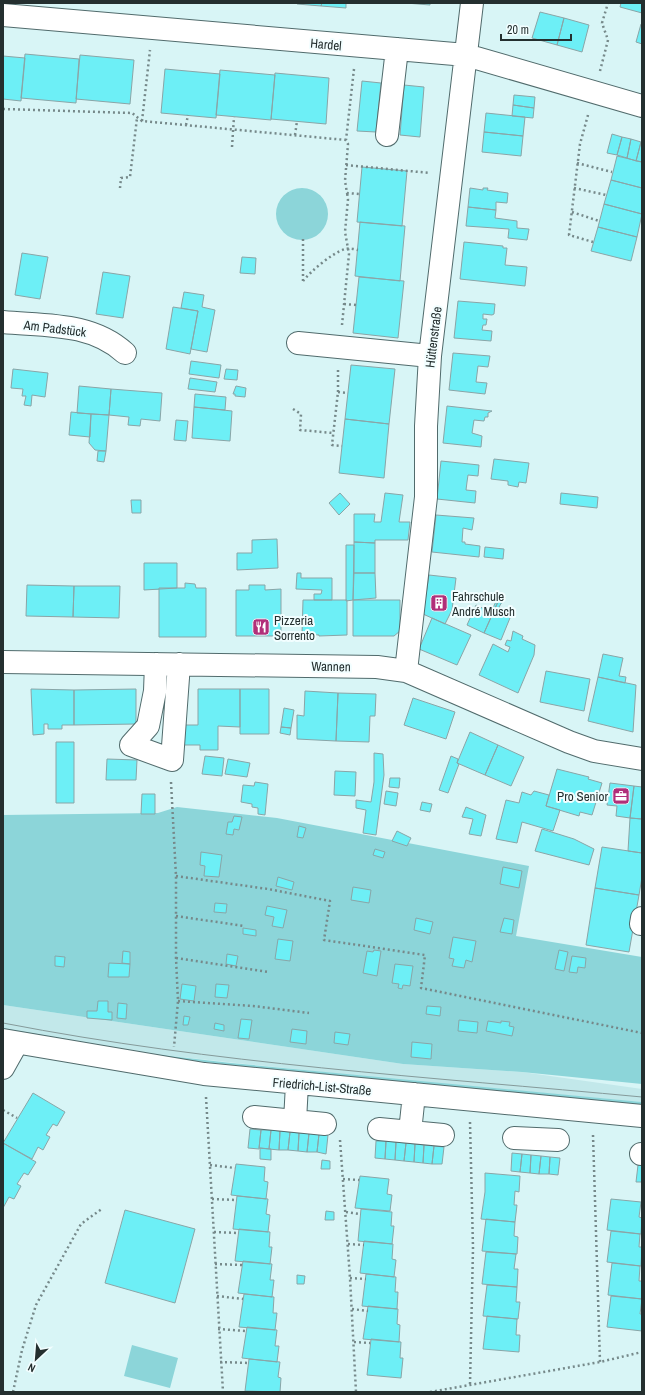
<svg xmlns="http://www.w3.org/2000/svg" width="645" height="1395" font-family="'Archivo Narrow',sans-serif">
<style>
.built{fill:#c2e8ea}
.green{fill:#8cd5d9}
.building{fill:#6deff6;stroke:#8aa5a7}
.lines{fill:none;stroke-linecap:round;stroke-linejoin:round}
.minor-casing{stroke:#516b6c;stroke-width:24}
.path{stroke:#76898a;stroke-width:2.5;stroke-dasharray:2 3;stroke-linecap:butt}
.minor{stroke:#fff;stroke-width:22}
.tram{stroke:#859a9a;stroke-width:1}
.labels{text-anchor:middle;stroke-width:4;stroke-linejoin:round;paint-order:stroke}
.street-label{font-size:13px;fill:#242f2f;stroke:#f2feff}
.poi-label{font-size:13px;fill:#242f2f;stroke:#f2feff;text-anchor:start}
</style>
<rect width="100%" height="100%" fill="#d8f5f6"/>
<path class="built" d="M3,1005L403,1064L522,1072L642,1089V1102L389,1079L152,1054L3,1028Z"/>
<path class="green" d="M276 214a26 26 0 1 1 52 0a26 26 0 1 1-52 0Z
M177,807L277,818L529,866L516,936L642,957V1084L522,1072L403,1064L3,1005V815L158,813Z
M3,1028L152,1054L231,1063L642,1102V1105L231,1065L152,1056L3,1031Z
M132,1345L178,1358L170,1388L124,1376Z"/>
<path class="building" d="M298,3H322L321,6L297,4Z
M322,3H346V8L321,6Z
M406,3H430V5Z
M621,3H642V13L620,7Z
M540,12L564,18L557,45L532,38Z
M564,18L589,25L582,52L557,45Z
M641,24H642V44L636,42Z
M25,54L79,59L76,103L21,98Z
M80,55L134,60L130,104L76,99Z
M3,56L25,58L21,101L3,99Z
M165,69L220,74L216,118L161,113Z
M220,70L275,75L271,120L216,115Z
M275,73L329,78L326,124L271,119Z
M362,81L381,83L376,132L357,131Z
M404,85L424,87L420,137L400,135Z
M514,95L535,97L534,108L513,105Z
M513,105L534,108L533,118L512,116Z
M486,113L525,117L523,136L484,132Z
M484,132L523,136L521,156L482,152Z
M612,134L622,137L617,155L607,153Z
M622,137L631,139L627,158L617,155Z
M631,139L641,142L636,161L627,158Z
M641,142H642V162L636,161Z
M617,156L642,162V188L611,180Z
M362,167L407,171L402,226L357,222Z
M611,180L642,188V214L604,204Z
M470,188L483,190V188H488L487,190L508,193L507,203L496,202V210L468,207Z
M604,204L642,214L637,237L598,227Z
M468,207L496,210L495,218L517,221V228L529,229L527,240L508,238L509,229L466,226Z
M360,222L405,226L400,281L355,276Z
M598,227L637,237L631,261L591,251Z
M464,242L503,246V248H507L505,265L527,267L525,286L460,279Z
M22,253L48,257L40,299L15,295Z
M242,257L256,258L255,274L240,273Z
M103,272L130,276L123,318L96,314Z
M359,277L404,281L398,338L353,333Z
M184,292L204,295L202,307L215,310L207,352L191,349L198,311L181,308Z
M458,301L495,304L494,314L492,315L483,314V319H487L486,325H483L482,330L492,331L491,341L454,338Z
M173,307L198,311L190,354L166,349Z
M453,353L490,356L488,367L478,366L476,382L487,383L485,394L449,390Z
M191,361L221,365L219,378L189,374Z
M351,365L395,369L389,424L345,419Z
M13,369L48,373L45,397L32,395L31,406L24,405L26,396H22L23,389L11,388Z
M226,369L238,370L237,380L224,379Z
M190,378L217,382L215,392L188,389Z
M79,386L111,389L109,415L77,413Z
M236,386L246,388L245,397L235,396V394H233Z
M111,389L162,393L160,421L141,419L140,426L128,425L129,417L109,415Z
M195,394L226,397L225,410L194,407Z
M447,406L492,411L488,413V417H485L484,421L474,420L472,433L482,436L481,447L443,443Z
M194,407L232,411L230,441L192,438Z
M71,412L91,414L90,437L69,435Z
M91,414L109,415L106,451L95,450L89,443Z
M345,419L389,424L384,478L339,473Z
M176,420L188,421L186,441L174,440Z
M98,451H106L104,462L97,461Z
M494,459L529,463L526,483L519,482L518,487L508,485V481L491,479Z
M441,461L479,465L478,476L468,475L467,482L466,490L476,491L475,503L437,499Z
M340,493L350,504L339,515L329,503Z
M385,493L403,495L399,522H410L408,540H375V543L354,542V514H375L374,522H381Z
M561,493L598,497L597,508L560,504Z
M131,500H141V513H132Z
M436,515L474,518L472,530L463,528L462,542H465V544L480,546L479,557L432,552Z
M277,539L278,568L237,570V553H252V540Z
M354,542L375,543V573H354Z
M346,545H354L353,600L346,601Z
M485,547L504,549L503,559L484,557Z
M144,563H177V588L144,590Z
M297,573H301V578H332V600H314V594H321L322,590L296,589Z
M354,573H375L376,598L353,600Z
M429,575L456,578L452,610L445,624L423,614Z
M185,583L195,584L196,588H206V637H159V588H185Z
M27,585L74,586L73,617L26,616Z
M249,585H265V590L281,589V636H236V590H249Z
M74,586H120L119,618L73,617Z
M499,595H501L484,633L467,625L476,605L491,612Z
M501,595L505,597L499,607L512,613L501,640L484,633Z
M303,600H347V635L319,636V635L302,634Z
M353,600H400V631L394,636H353Z
M432,618L471,635L457,665L419,649Z
M513,631L523,636L522,639L535,645L534,655L518,693L479,675L493,644L508,652L510,647L505,645L507,640L511,641Z
M603,654L623,658L619,676L626,677L625,683L598,677Z
M546,671L590,679L584,711L540,702Z
M598,677L636,685L633,732L588,721Z
M31,689L74,690V725H62V729H48V724H44V734L33,735Z
M136,689V724L74,725V690Z
M198,689H240V727L218,726V750H200V745H184V725H198Z
M240,689H269V734H240Z
M305,691L338,693L336,741L297,739V715L304,716Z
M338,693L376,694L375,716H370L369,742L336,741Z
M413,698L455,712L446,739L404,725Z
M284,708L294,710L291,728L281,727Z
M281,727L291,728L290,735L280,733Z
M470,732L498,745L485,775L457,763Z
M56,742H74V803H56Z
M498,745L524,757L511,786L485,775Z
M374,753L383,754L384,775L376,835L363,833L366,810L356,808V800L371,802L374,782Z
M205,756L224,758L222,776L202,774Z
M451,756L458,759L457,763L459,764L448,793L439,790Z
M107,759L137,760L136,780H106Z
M228,759L250,763L247,777L225,774Z
M557,769L589,777L588,779L602,783L592,815L580,812L579,816L546,806Z
M335,771L356,772L355,796L334,795Z
M390,778H400L399,788L389,787Z
M255,782L268,784L265,815L258,814V808L252,807V804L241,802L243,785L254,786Z
M610,783L634,786L630,818L616,816L617,806L607,805Z
M634,786L642,787V819L630,818Z
M386,791L398,793L396,806L384,804Z
M534,791L549,795L546,806L560,810L553,831L522,822L517,843L496,839L506,800L519,803L522,792L531,795Z
M142,794H155V814H141Z
M422,802L432,804L430,812L420,810Z
M466,807L486,815L481,836L469,834L473,819L462,817Z
M234,816L242,817L239,830L234,829L233,835L226,834L228,822H232Z
M630,818L642,819V853L628,851Z
M299,826L306,828L303,838L297,837Z
M542,829L574,839L594,849L589,865L535,851Z
M397,831L411,838L407,846L392,841Z
M602,847L642,853V877L639,895L595,888Z
M375,849L385,852L383,858L373,855Z
M201,852L222,855L219,877L204,876L205,866L200,865Z
M503,867L522,871L519,888L500,884Z
M278,877L294,882L292,890L276,886Z
M353,887L371,890L369,903L351,900Z
M595,888L639,895L629,952L586,945Z
M215,903L227,904L226,913L214,912Z
M267,906L287,910L283,928L272,926L274,917L265,915Z
M416,918L433,922L430,934L414,930Z
M504,918L514,920L512,934L500,932Z
M243,928L256,930V936L243,934Z
M453,937L476,941L472,962L466,960L464,968L452,966L454,959L449,958Z
M278,939L293,941L290,961L275,959Z
M374,950L381,951L377,976L363,973L367,951L373,952Z
M559,950L568,952L564,971L555,969Z
M123,951L130,952V964L122,963Z
M227,954L238,956L236,966L226,964Z
M55,956L65,957L64,967L55,966Z
M572,956L586,958L585,968L578,967L577,973L569,972Z
M109,963L130,964L129,977H108Z
M395,964L413,966L410,986L403,985L402,989L398,988L399,984L392,983Z
M182,984L196,986L194,1001L180,999Z
M216,984L229,985L227,998L215,997Z
M98,1001H108V1012H112V1020L87,1018V1011H97Z
M118,1003L127,1004L126,1019L117,1018Z
M427,1006L441,1007L440,1016L426,1014Z
M184,1016L190,1017L188,1025H183Z
M241,1019L252,1020L249,1039L238,1038Z
M459,1020L478,1022L477,1033L458,1031Z
M488,1021L501,1023V1021L510,1022L509,1026L514,1027L512,1036L486,1031Z
M215,1023L224,1025V1031L214,1029Z
M292,1029L307,1031L306,1044L290,1042Z
M335,1032L350,1034L348,1045L334,1043Z
M412,1042L432,1044L431,1059L411,1057Z
M33,1093L65,1112L57,1126L53,1124L46,1135L50,1137L43,1150L38,1147L32,1159L3,1143Z
M250,1129L261,1130L259,1149L248,1148Z
M261,1130H271L269,1149L259,1148Z
M271,1130L280,1131L279,1150L269,1149Z
M280,1131L290,1132L288,1150H279Z
M290,1132L299,1133L298,1151L288,1150Z
M299,1133H309L307,1152L298,1151Z
M309,1133L319,1134L317,1152H307Z
M319,1134L328,1135L326,1154L317,1152Z
M376,1141H386L385,1159L375,1158Z
M386,1141L396,1142L395,1160L385,1159Z
M396,1142L406,1143L404,1161L395,1160Z
M3,1143L36,1162L28,1175L24,1173L17,1184L21,1186L14,1199L9,1197L3,1208Z
M406,1143L415,1144L414,1162L404,1161Z
M415,1144L424,1145L423,1163L414,1162Z
M424,1145L434,1146L432,1164L423,1163Z
M434,1146L444,1147L442,1164H432Z
M260,1148L271,1149V1160L260,1159Z
M512,1153L522,1154L520,1172L511,1171Z
M522,1154L531,1155L530,1173L520,1172Z
M531,1155L541,1156L539,1174L530,1173Z
M541,1156L550,1157L549,1174H539Z
M550,1157L560,1158L558,1175L549,1174Z
M322,1160L330,1161V1169H321Z
M236,1164L265,1167L264,1181L268,1182L266,1199L231,1195Z
M638,1165H642V1182H636Z
M485,1173L520,1176L519,1192L515,1191L514,1205H517L515,1222L481,1219L485,1192Z
M360,1176L389,1179L387,1194L392,1195L390,1211L355,1208Z
M237,1196L268,1199L266,1214L270,1215L268,1232L233,1229Z
M611,1199L641,1202L639,1217L642,1218L641,1234L607,1230Z
M361,1209L392,1212L391,1226H394L392,1244L358,1241Z
M125,1210L195,1229L175,1303L105,1283Z
M326,1211L334,1212V1220H325Z
M486,1219L515,1222L514,1236L518,1237L517,1254L482,1251Z
M239,1229L270,1232L269,1247H272L270,1264L235,1261Z
M611,1231L640,1234L639,1247H642L641,1266L607,1262Z
M364,1241L393,1244L392,1259L396,1260L394,1277L360,1273Z
M486,1252L516,1254L514,1269H518L517,1287L482,1284Z
M243,1261L272,1264L270,1280H274L272,1297L238,1293Z
M612,1263L640,1266L639,1281H642V1299L608,1295Z
M366,1274L396,1277L395,1292H398L397,1309L362,1306Z
M297,1275L305,1276L304,1284H297Z
M487,1285L517,1287L516,1302H520L518,1319L483,1316Z
M244,1294L274,1297L273,1313H277L275,1330L239,1327Z
M611,1296L642,1299L640,1314H642V1331L607,1327Z
M368,1306L398,1309L397,1324L400,1325L399,1342L363,1339Z
M487,1316L517,1319L516,1335H520L519,1352L483,1349Z
M247,1327L277,1330L275,1346H279L277,1362L242,1358Z
M371,1339L401,1342L400,1358H403L401,1378L367,1375Z
M249,1359L280,1362L278,1377L281,1378L280,1392L245,1391Z"/>
<g class="lines">
<defs>
<path id="minor" d="M3,15L466,55L642,106
M387,135L397,49
M3,322C45,326 91,322 125,353
M298,343L430,356
M3,662L377,667L406,671L569,742L594,751L642,759
M156,664L155,691L148,726L131,745L172,760L179,664
M406,671L426,497V426L430,356L472,3
M641,924L642,918
M3,1040L204,1074L642,1116
M3,1068L17,1043
M254,1117L325,1124
M295,1121L297,1084
M379,1129L443,1135
M410,1132L414,1094
M514,1138L558,1140
M641,1154H642"/>
</defs>
<use href="#minor" class="minor-casing"/>
<path class="path" d="M354,69L346,140L348,144L345,181L347,193L359,194
M600,71L608,40L602,23L608,3
M3,109L132,113L142,121L346,140
M588,115L580,144L569,235L593,242
M142,121L150,50
M186,125L188,115
M295,135L297,121
M232,147L234,117
M577,163L612,172
M346,165L430,173
M120,188L121,178L130,177L137,118
M574,188L606,195
M572,212L599,221
M303,281C311,271 332,253 345,249C349,248 354,249 358,250
M303,281V239
M344,304L356,305
M342,325L349,254L345,232L348,199L347,193
M338,370V392L332,445L342,446
M338,392L348,393
M293,409L301,414L300,430L333,433
M171,782L176,876V958L178,1001L174,1047
M176,876L268,889L330,901L324,940L425,955L421,988L642,1033
M176,916L244,926
M176,958L269,972
M178,1001L253,1006L309,1013
M206,1097L223,1392
M3,1110L17,1118
M470,1122L473,1248L470,1384
M593,1135L600,1362
M340,1140L350,1278L356,1392
M210,1165L235,1168
M343,1179L359,1180
M212,1199L237,1200
M346,1212L360,1214
M214,1232L239,1233
M348,1244L364,1245
M215,1264L242,1265
M350,1278L366,1279
M217,1296L243,1299
M352,1309L368,1311
M218,1329L246,1331
M354,1342L370,1343
M220,1362L249,1363
M3,1392H5
M13,1392L22,1350L36,1305L81,1224L103,1208
M430,1392L600,1362L642,1352"/>
<use href="#minor" class="minor"/>
<path class="tram" d="M3,1023C214,1064 429,1077 642,1097"/>
</g>
<defs>
<symbol id="building-square" viewBox="-11 -11 22 22"><rect x="-9" y="-9" width="18" height="18" rx="4" fill="#b12f79" stroke="#f2feff"/><path d="M-4-6H4V6H1V3H-1V6H-4ZM-2.5-4.3h1.7v1.8h-1.7ZM.8-4.3h1.7v1.8H.8ZM-2.5-1h1.7V.8h-1.7ZM.8-1h1.7V.8H.8Z" fill="#fff"/></symbol>
<symbol id="restaurant-square" viewBox="-11 -11 22 22"><rect x="-9" y="-9" width="18" height="18" rx="4" fill="#b12f79" stroke="#f2feff"/><path d="M-5-6h1v4h1v-4h1v4h1v-4h1v5L-1.5 .5V6h-2V.5L-5-1ZM5-6V6H3V1.5H1.5Q1.5-4 5-6Z" fill="#fff"/></symbol>
<symbol id="office-square" viewBox="-11 -11 22 22"><rect x="-9" y="-9" width="18" height="18" rx="4" fill="#b12f79" stroke="#f2feff"/><path d="M-6-3h4V-5.5h4V-3h4V5H-6ZM-1-4.5V-3h2v-1.5ZM-6 0V1H6V0Z" fill="#fff"/></symbol>
</defs>
<g fill-rule="evenodd">
<use href="#building-square" x="429" y="593" width="20" height="20"/>
<use href="#restaurant-square" x="251" y="617" width="20" height="20"/>
<use href="#office-square" x="611" y="786" width="20" height="20"/>
</g>
<g class="labels">
<g class="street-label">
<text transform="translate(326 44) rotate(5)" y="5">Hardel</text>
<text transform="translate(55 328) rotate(7)" y="5">Am Padstück</text>
<text transform="translate(433 337) rotate(-83)" y="5">Hüttenstraße</text>
<text transform="translate(331 666) rotate(1)" y="5">Wannen</text>
<text transform="translate(322 1086) rotate(5)" y="5">Friedrich-List-Straße</text>
</g>
<g class="poi-label">
<text x="452" y="601">Fahrschule<tspan x="452" dy="15">André Musch</tspan></text>
<text x="274" y="625">Pizzeria<tspan x="274" dy="15">Sorrento</tspan></text>
<text x="608" y="801" text-anchor="end">Pro Senior</text>
</g>
</g>
<rect width="645" height="1395" fill="none" stroke="#242f2f" stroke-width="8"/>
<g transform="translate(36 1359) rotate(206)" stroke="#f2feff" stroke-width="3" paint-order="stroke">
<path d="M0-3L7 15L0 10L-7 15Z" fill="#242f2f"/>
<text y="-6" font-size="11" font-weight="bold" text-anchor="middle" fill="#242f2f">N</text>
</g>
<path d="M501 34v6h70v-6" fill="none" stroke="#242f2f" stroke-width="2"/>
<text x="507" y="34" font-size="12" fill="#242f2f" stroke="#f2feff" stroke-width="3" paint-order="stroke">20 m</text>
</svg>
